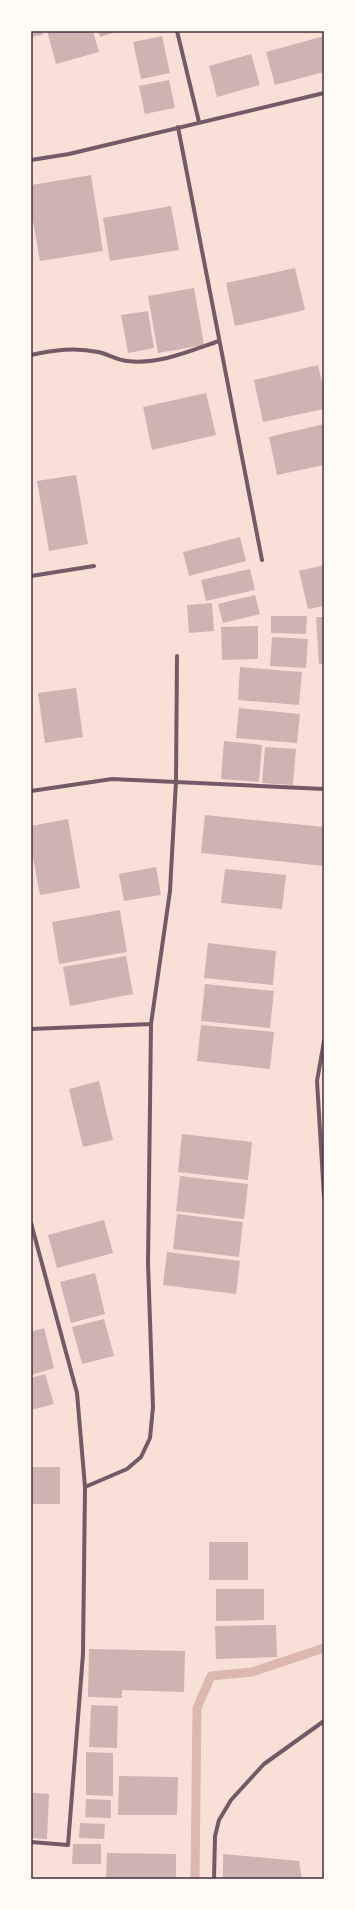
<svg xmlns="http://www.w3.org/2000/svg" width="355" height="1910" font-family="Manrope,sans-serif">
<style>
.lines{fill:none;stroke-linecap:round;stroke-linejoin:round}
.stream{stroke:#dcb8b0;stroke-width:9}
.building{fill:#ccb4b1}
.minor{stroke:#755966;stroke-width:4}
.neatline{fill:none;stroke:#4a2c40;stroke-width:1.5}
</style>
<rect width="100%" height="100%" fill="#f7e1d7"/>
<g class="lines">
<path class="stream" d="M195,1879L197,1708L211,1676L252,1672L324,1648"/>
</g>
<path class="building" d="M31,31H42L43,35L31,37Z
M47,31H93L99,52L56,64Z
M98,31H119L100,37Z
M162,36L170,73L141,79L133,42Z
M324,36V72L275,85L266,52Z
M251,54L260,85L217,97L209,66Z
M169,80L175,108L145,114L139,86Z
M91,175L103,251L40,261L31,210V185Z
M171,206L179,250L110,261L103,218Z
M295,268L305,310L235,326L226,283Z
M194,288L204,345L158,353L148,296Z
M148,311L154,348L128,353L121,315Z
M318,365L324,390V409L263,422L254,380Z
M206,393L216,435L152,450L143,407Z
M324,424V465L277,475L269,437Z
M76,475L88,544L49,551L37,481Z
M240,537L246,561L189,576L183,552Z
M324,565V606L308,609L299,571Z
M250,569L255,590L206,601L201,580Z
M255,595L260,614L223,623L218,604Z
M212,603L214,631L189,633L187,605Z
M271,616H307L306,634L271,633Z
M316,617H324V664H319Z
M258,626V659L222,660L221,627Z
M272,637L308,639L306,668L270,666Z
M240,667L302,672L299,705L238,700Z
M76,688L83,737L45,743L38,693Z
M239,708L300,714L297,743L236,738Z
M224,741L262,745L259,782L221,779Z
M265,747L296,749L293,785L262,783Z
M205,815L324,827V866L201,853Z
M68,819L80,888L40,895L31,847V826Z
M156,867L161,895L124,901L119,874Z
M225,869L286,875L282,909L221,903Z
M120,910L127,952L59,964L52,922Z
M208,943L276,951L273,985L204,978Z
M126,956L133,994L70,1006L63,967Z
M205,984L274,991L270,1028L201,1021Z
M201,1025L274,1032L270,1069L197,1061Z
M99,1081L113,1140L83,1147L69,1089Z
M182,1134L252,1142L248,1180L178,1172Z
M180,1176L248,1184L244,1219L176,1211Z
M177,1214L243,1222L239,1257L173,1249Z
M104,1220L113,1253L57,1268L48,1235Z
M167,1252L240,1261L236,1294L163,1285Z
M95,1273L105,1314L71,1323L60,1282Z
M104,1319L114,1356L82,1364L72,1327Z
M44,1328L54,1368L31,1375V1332Z
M45,1374L54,1404L31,1410V1378Z
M31,1467H60V1504H31Z
M209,1542H248V1580H209Z
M216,1589H264V1620L216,1621Z
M276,1625L277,1657L216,1659L215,1626Z
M89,1649L185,1651L184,1692L122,1690V1698L88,1697Z
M91,1705L118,1706L117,1748L89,1747Z
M86,1752L113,1753V1796L86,1795Z
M119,1776L178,1777L177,1815H118Z
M31,1793L49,1794L47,1839L31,1838Z
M86,1799L111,1800V1818L85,1817Z
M80,1823L105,1824L104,1839L79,1838Z
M73,1844H101V1864H72Z
M107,1853L176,1854V1879H106Z
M223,1854L299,1861L302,1879H223Z"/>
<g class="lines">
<path class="minor" d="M177,31L199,122
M178,127L262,560
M31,160L69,154L324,93
M31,355C54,350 75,347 98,352C108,354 117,360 127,361C159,365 190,351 219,341
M31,576L94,566
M31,791L112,779L324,789
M31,1029L151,1024
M324,1041L317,1081L324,1197
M31,1223L77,1393L85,1487L83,1654L68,1845L31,1842
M85,1487L127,1469L141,1457L150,1438L153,1407L148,1263L151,1024L170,891L176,781L177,656
M214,1879L215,1836L219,1820L231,1800L264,1764L324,1721"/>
</g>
<rect width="355" height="1910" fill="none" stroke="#fffaf5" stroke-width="64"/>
<rect x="32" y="32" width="291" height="1846" class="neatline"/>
</svg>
